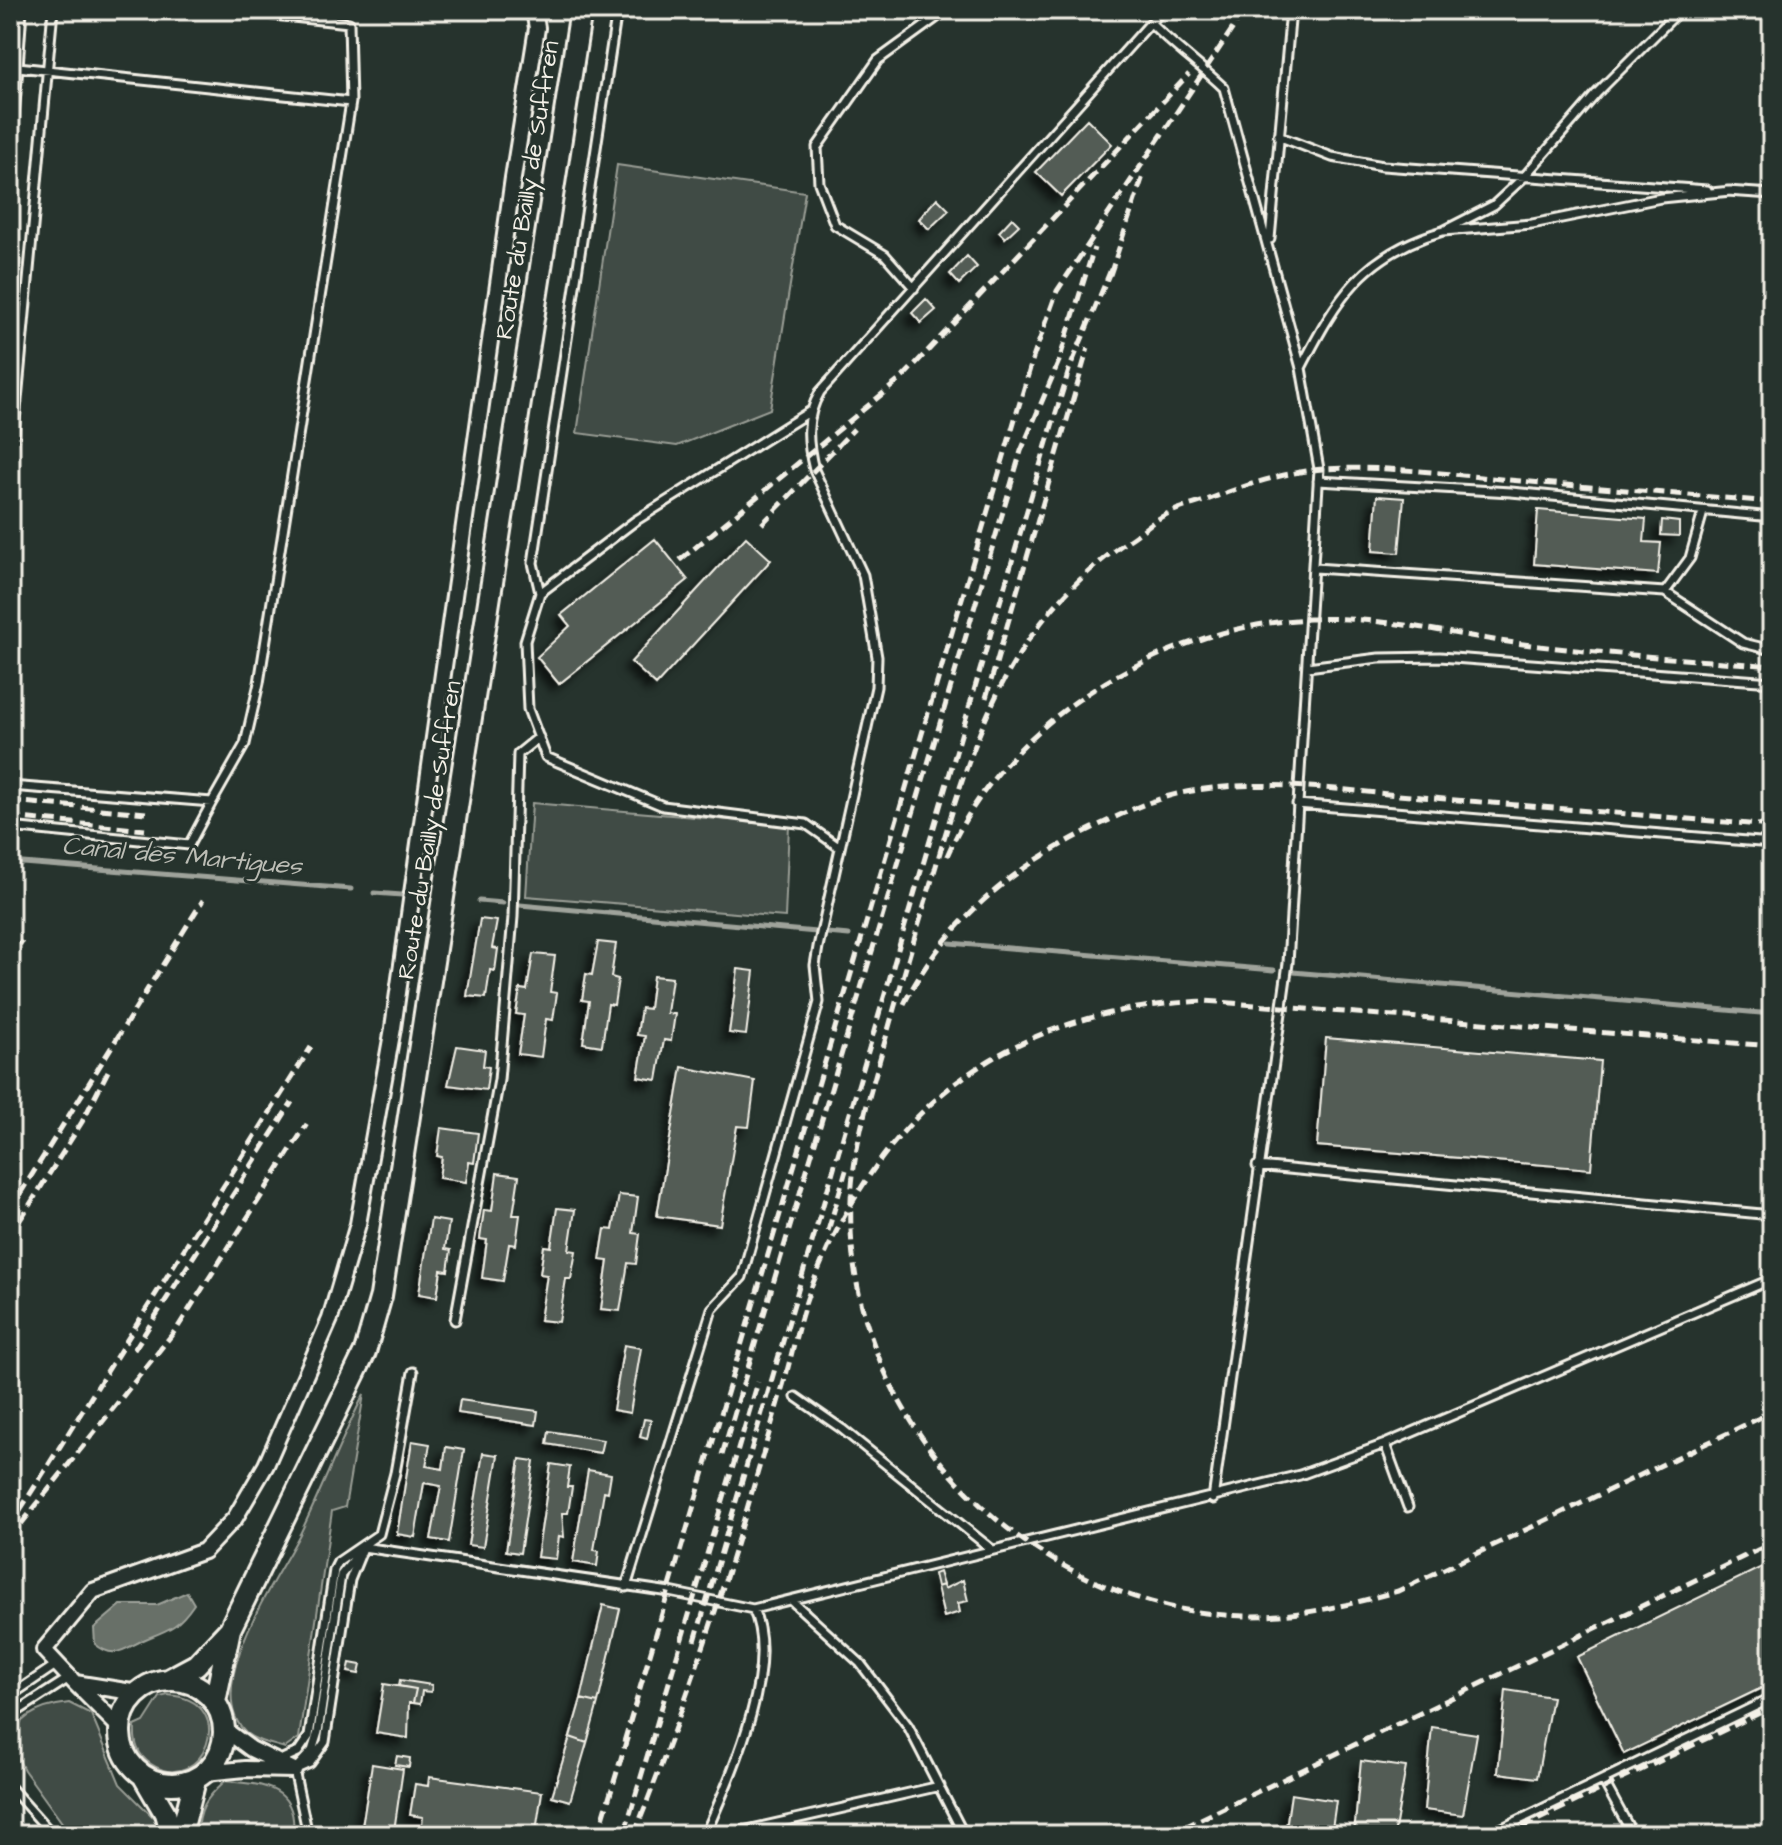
<svg xmlns="http://www.w3.org/2000/svg" width="1782" height="1845" font-family="'Architects Daughter',sans-serif">
<style>
.green{fill:#414b45;stroke:#9a9e96;stroke-width:2}
.water{fill:#676f68;stroke:#9fa39b;stroke-width:2}
.lines{fill:none;stroke-linecap:round;stroke-linejoin:round}
.stream{stroke:#9fa39b;stroke-width:5}
.building{fill:#525c55;stroke:#f4f1e8;stroke-width:2;filter:url(#shadow)}
.lane-casing{stroke:#f4f1e8;stroke-width:13}
.street-casing{stroke:#f4f1e8;stroke-width:20}
.secondary-casing{stroke:#f4f1e8;stroke-width:26}
.lane{stroke:#26332d;stroke-width:7}
.street{stroke:#26332d;stroke-width:14}
.secondary{stroke:#26332d;stroke-width:20}
.rail{stroke:#f4f1e8;stroke-width:5;stroke-dasharray:12 6;stroke-linecap:butt}
.labels{text-anchor:middle;stroke-width:6;stroke-linejoin:round;paint-order:stroke}
.street-label{font-size:24px;fill:#f4f1e8;stroke:#26332d}
.water-label{font-size:26px;font-style:italic;fill:#bcbdb5;stroke:#26332d}
</style>
<defs>
<filter id="shadow"><feDropShadow dx="-7" dy="7" stdDeviation="4" flood-color="#0009"/></filter>
</defs>
<rect width="100%" height="100%" fill="#26332d"/>
<filter id="ink" filterUnits="userSpaceOnUse"><feTurbulence type="fractalNoise" baseFrequency=".0125" numOctaves="2"/><feDisplacementMap in="SourceGraphic" scale="16" xChannelSelector="R" yChannelSelector="G"/><feConvolveMatrix kernelMatrix="1 2 1 2 8 2 1 2 1" color-interpolation-filters="sRGB"/></filter>
<g filter="url(#ink)">
<path class="green" d="M617,165L805,192L770,409L677,446L577,433Z
M532,803L789,825L785,917L526,896Z
M364,1394L345,1507L332,1511L299,1738L285,1748C272,1744 257,1742 246,1733C199,1687 279,1576 301,1532C323,1487 341,1439 364,1394Z
M168,1695C242,1700 203,1798 151,1764C137,1755 134,1742 135,1726L144,1722L160,1697Z
M69,1703L91,1714L120,1784L156,1820L160,1835H71L24,1770L10,1744C15,1715 43,1706 69,1703Z
M225,1781C263,1784 298,1786 293,1835H198C198,1809 206,1798 225,1781Z"/>
<path class="water" d="M187,1592L194,1604C179,1626 171,1629 148,1638C127,1646 116,1662 95,1644L94,1628L121,1605H157Z"/>
<g class="lines">
<path class="stream" d="M10,862L351,889
M374,893L402,895
M479,901L503,903
M520,905L849,935
M950,943L1274,970
M1293,972L1772,1014"/>
</g>
<path class="building" d="M1087,119L1112,144L1061,196L1036,172Z
M937,198L949,210L929,229L919,219Z
M1012,218L1019,225L1005,238L999,232Z
M967,256L977,267L959,284L950,274Z
M926,299L936,310L921,323L912,313Z
M1377,496L1404,498L1399,553L1373,551Z
M1538,510L1646,519L1644,542L1661,543L1658,574L1534,564Z
M1662,520L1679,522V536L1661,535Z
M746,537L771,560L656,685L631,662Z
M655,539L688,580L559,684L537,657L570,626L561,615Z
M480,919L497,921L492,948L498,949L495,971L490,970L486,998L467,996Z
M598,942L616,944L611,977L618,979L614,1005L608,1004L602,1046L583,1043L589,1001L582,1000L586,974L592,975Z
M533,954L555,956L550,992L557,993L553,1020L546,1019L541,1057L518,1054L524,1015L516,1014L520,989L527,990Z
M738,969L754,971L746,1035L729,1033Z
M653,976L672,978L667,1013L675,1014L671,1041L664,1040L657,1080L638,1077L645,1036L637,1035L641,1008L649,1009Z
M1326,1038L1600,1061L1591,1169L1317,1146Z
M457,1046L485,1050L483,1066L489,1067L486,1090L448,1085Z
M682,1067L755,1081L749,1127L737,1126L720,1225L657,1216Z
M441,1128L478,1133L474,1163L469,1162L466,1182L439,1178L442,1157L437,1156Z
M497,1173L519,1176L513,1215H520L516,1245L509,1244L503,1281L482,1278L487,1240L480,1239L484,1210L492,1211Z
M619,1195L638,1197L633,1233L640,1234L636,1264L628,1263L620,1311L601,1309L608,1261L600,1260L605,1229L613,1230Z
M557,1208L575,1210L569,1250L576,1251L571,1279H566L559,1322L540,1320L547,1275L540,1274L544,1246L551,1247Z
M431,1219L449,1222L445,1249L451,1250L448,1271L441,1270L437,1297L419,1294Z
M624,1345L641,1348L630,1413L613,1410Z
M460,1400L538,1411L536,1425L458,1413Z
M644,1419L651,1420L647,1439L640,1437Z
M549,1431L603,1440L600,1453L547,1444Z
M412,1441L430,1444L426,1466L443,1469L446,1447L464,1450L449,1542L431,1539L441,1486L424,1483L415,1537L397,1534Z
M483,1453L498,1455L483,1547L468,1545Z
M520,1459L534,1461L520,1553L506,1551Z
M551,1464L570,1467L567,1487H572L568,1513H562L564,1537L559,1536L556,1559L537,1557Z
M588,1470L611,1474L608,1492L604,1491L594,1550L599,1551L597,1566L573,1562Z
M1772,1562V1683L1624,1754L1577,1657Z
M939,1572L943,1585L937,1587L934,1574Z
M963,1580L968,1601L958,1603L960,1612L944,1617L937,1587L943,1585L944,1589Z
M603,1605L620,1609L598,1703L581,1699Z
M350,1663L361,1665L359,1674L348,1672Z
M400,1680L432,1685L431,1692L422,1691L420,1704L413,1703L416,1689L399,1686Z
M384,1684L416,1689L413,1703H409L408,1738L376,1733Z
M1506,1690L1552,1697L1537,1778L1498,1773Z
M581,1699L598,1703L587,1743L570,1737Z
M1432,1727L1477,1734L1463,1815L1424,1810Z
M570,1737L587,1743L570,1801L552,1796Z
M397,1756L410,1758L409,1767L395,1765Z
M1361,1761L1406,1767L1394,1835H1354Z
M372,1764L403,1769L394,1831L362,1827Z
M429,1777L542,1792L536,1831L504,1826L503,1835L421,1831L423,1817L410,1815L415,1784L428,1786Z
M1291,1794L1336,1801L1331,1835H1285Z"/>
<g class="lines">
<defs>
<path id="lane" d="M22,10L18,67L351,102
M1680,10L1597,93L1523,178L1494,205L1443,231L1532,224L1661,198L1731,191
M1151,23C1174,47 1200,65 1224,88L1301,368L1319,469L1288,963L1213,1499
M10,66L18,67L10,166
M1278,136L1332,157L1383,166L1707,190
M1727,191L1772,194
M1270,239L1291,10
M914,288L885,255L835,225L819,183L817,147L878,60L947,10
M1301,368C1337,298 1363,254 1443,231
M809,412L635,521L540,593L525,641L528,709L546,757L663,806L806,824L840,848
M10,476L53,10
M1318,481L1511,492L1772,517
M1315,568L1665,592L1690,558L1703,512
M1665,592L1743,643L1772,650
M540,593L533,563L617,10
M1307,667L1379,658L1440,657L1772,682
M10,786L212,802L245,744L259,683L351,102L349,23L227,10
M1297,804L1772,843
M10,827L189,845L212,802
M1257,1166L1772,1215
M455,1320L499,1080L513,917L518,754L539,737
M796,1397L842,1429L990,1548
M1385,1444L1408,1507
M363,1547L670,1592L753,1609L1300,1475L1385,1444L1772,1279
M626,1587L712,1309L742,1277L819,1002L815,965L818,947L876,687L877,657L863,575L814,470C807,442 805,418 820,392L1162,10
M792,1601L860,1663L908,1726L964,1835
M10,1696L57,1664
M10,1716L69,1678
M278,1761L298,1752L309,1736L334,1570L338,1562L379,1534L395,1473L413,1372
M298,1766L312,1751L318,1732L341,1575L359,1553
M294,1770L310,1763L325,1742L350,1580L363,1548
M294,1770L308,1835
M1603,1780L1633,1835
M10,1787L53,1835
M705,1835C730,1777 781,1668 753,1609
M725,1835L940,1786
M1488,1835L1772,1698"/>
<path id="street" d="M75,1683L44,1650L93,1591L204,1551L235,1518L266,1465L330,1319L358,1224L393,1028L513,178L537,28L534,10
M120,1728L75,1683L138,1693
M205,1773L245,1769L294,1770L251,1749L224,1729"/>
<path id="secondary" d="M168,1680L196,1665L229,1630
M120 1732a52 52 0 1 1 104 0a52 52 0 1 1-104 0Z
M215,1702L230,1629L365,1352L381,1296L581,10
M144,1777L165,1813L171,1835
M181,1835L195,1780"/>
</defs>
<use href="#lane" class="lane-casing"/>
<use href="#street" class="street-casing"/>
<use href="#secondary" class="secondary-casing"/>
<use href="#lane" class="lane"/>
<use href="#street" class="street"/>
<use href="#secondary" class="secondary"/>
<path class="rail" d="M1110,275L1144,173
M1772,502C1692,495 1611,489 1531,482C1463,476 1392,465 1323,469C1284,472 1243,486 1207,500C1193,505 1178,508 1165,515C1153,521 1141,532 1129,540C1000,629 970,751 928,893C913,942 899,991 885,1041C870,1094 853,1146 851,1201C842,1431 1050,1632 1280,1615C1321,1612 1359,1602 1398,1591L1772,1412
M762,524L854,429
M680,560L903,377L1189,74
M986,698L1088,348
M10,801L146,813
M10,817L145,830
M947,856C1007,718 1161,627 1309,619C1384,615 1457,637 1531,645C1611,655 1692,659 1772,666
M10,960L22,941
M904,1004C946,920 1017,864 1101,824C1130,810 1159,796 1192,791C1267,778 1346,791 1421,797C1538,807 1655,816 1772,826
M10,1210L203,900
M828,1231L846,1170
M10,1236L82,1122L108,1071
M134,1350L292,1102
M722,1455L1021,451L1059,361L1094,248
M10,1526L311,1047
M10,1538L178,1327L307,1124
M695,1641L1047,442L1069,370L1112,267
M624,1742L1033,358L1057,291L1245,10
M625,1831L758,1382
M598,1835L629,1732
M634,1835C677,1727 714,1620 747,1509C760,1464 773,1420 786,1375C794,1346 800,1315 811,1288C883,1105 1007,1010 1205,1001L1772,1046
M1168,1835L1772,1543
M1506,1835L1772,1707"/>
</g>
</g>
<g class="labels">
<g class="street-label">
<text transform="translate(527 190) rotate(-81)" y="8">Route du Bailly de Suffren</text>
<text transform="translate(429 830) rotate(-81)" y="8">Route du Bailly de Suffren</text>
</g>
<g class="water-label">
<text transform="translate(182 855) rotate(5)" y="9">Canal des Martigues</text>
</g>
</g>
<rect width="1782" height="1845" fill="none" stroke="#26332d" stroke-width="40"/>
<rect x="20" y="20" width="1742" height="1805" fill="none" stroke="#f4f1e8" stroke-width="3" filter="url(#ink)"/>
</svg>
